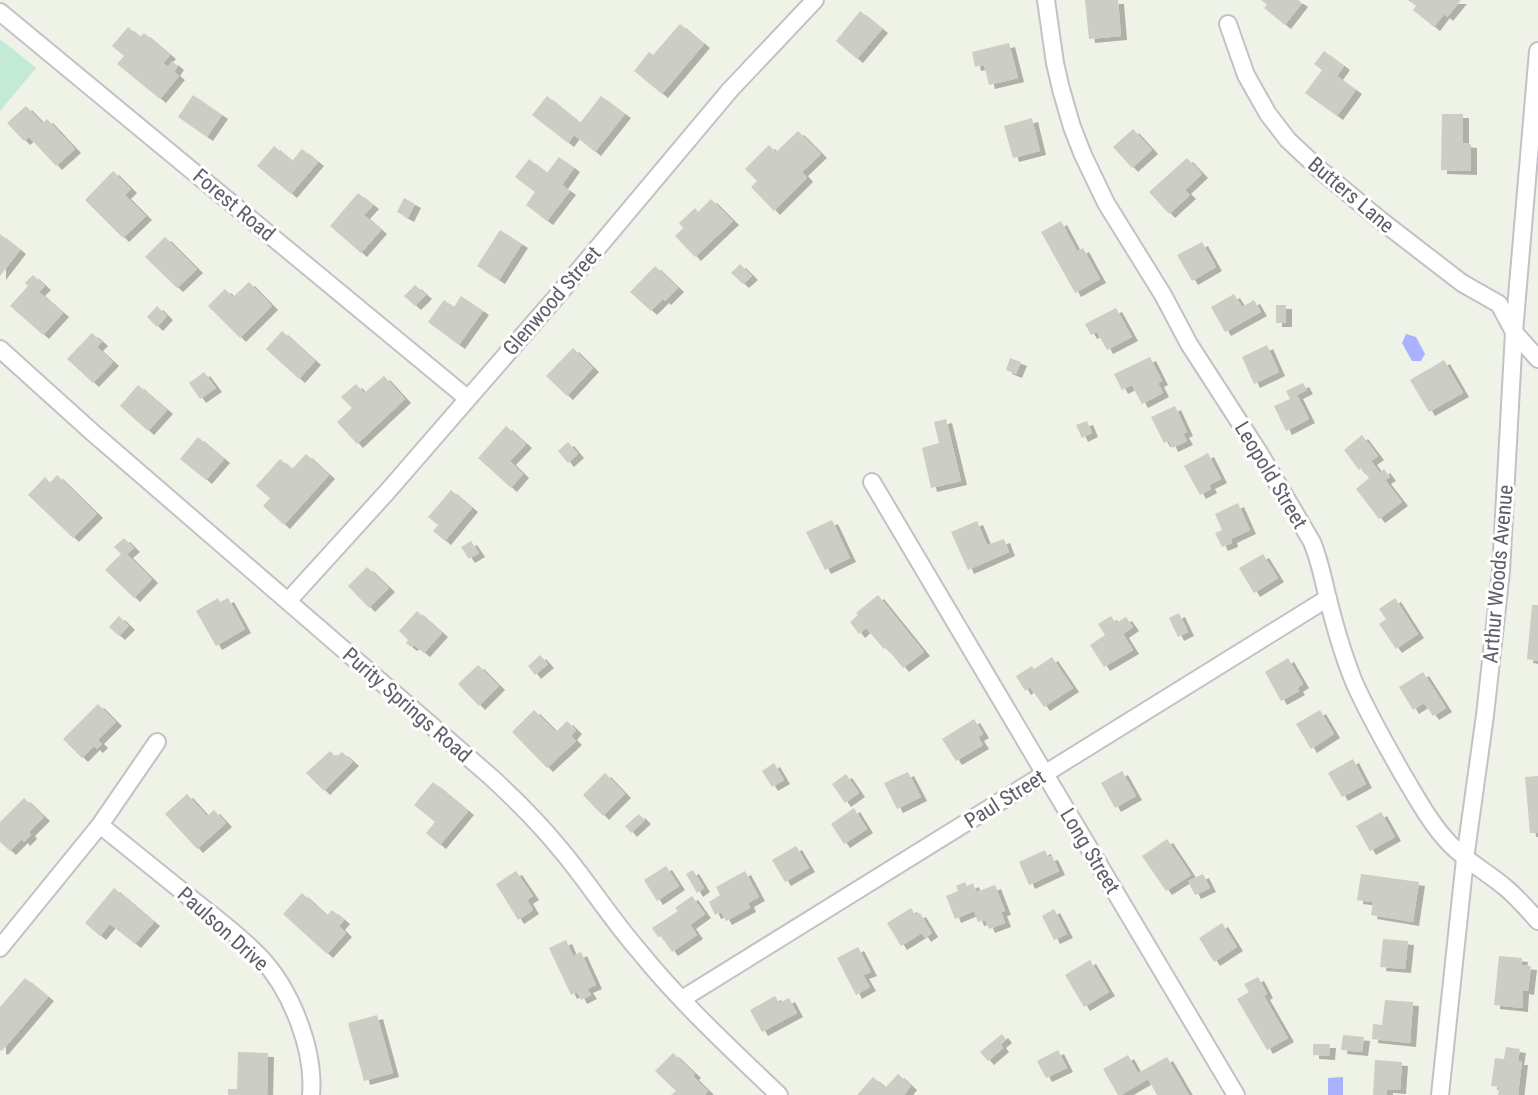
<svg xmlns="http://www.w3.org/2000/svg" width="1538" height="1095" font-family="'Roboto Condensed',sans-serif">
<style>
.green{fill:#c3ead6}
.water{fill:#aab2ff}
.building{fill:#cccdc4;filter:url(#shadow)}
.lines{fill:none;stroke-linecap:round;stroke-linejoin:round}
.street-casing{stroke:#c2c1c8;stroke-width:20}
.street{stroke:#fff;stroke-width:16}
.labels{text-anchor:middle;stroke-width:6;stroke-linejoin:round;paint-order:stroke}
.street-label{font-size:21px;fill:#5f5e69;stroke:#fff}
</style>
<defs>
<filter id="shadow"><feDropShadow dx="6" dy="4" stdDeviation="0" flood-color="#0004"/></filter>
</defs>
<rect width="100%" height="100%" fill="#eff2e7"/>
<path class="green" d="M0,39L36,68L0,111Z"/>
<path class="water" d="M1406,334L1416,337L1425,354L1421,361H1412L1402,343Z
M1343,1077V1095H1328V1078Z"/>
<path class="building" d="M1085,0H1118L1121,36L1089,39Z
M1261,0H1298L1302,3L1285,25L1264,8L1267,5Z
M1408,0H1461L1447,17L1444,14L1434,27L1413,10L1416,6Z
M860,11L882,29L857,59L836,41Z
M680,24L704,44L662,94L634,71L649,52L653,55Z
M128,27L140,37L144,33L170,55L163,63L168,67L172,61L178,66L174,72L179,76L160,99L117,64L124,56L112,46Z
M1009,43L1018,78L989,85L984,65L975,67L972,52Z
M1324,51L1344,66L1337,76L1356,90L1337,116L1305,93L1322,70L1314,64Z
M193,95L222,115L207,137L178,117Z
M547,96L580,123L601,96L625,114L595,152L574,135L568,143L532,115Z
M26,106L42,123L47,119L75,149L56,166L29,137L24,141L7,123Z
M1442,114H1463V143L1471,144V171L1441,170Z
M1032,118L1040,151L1013,158L1004,126Z
M1133,129L1152,150L1132,168L1113,147Z
M798,131L821,154L802,172L807,178L774,211L751,187L757,181L745,169L769,145L776,152Z
M274,146L292,161L302,149L318,162L291,194L257,166Z
M559,157L574,168L562,185L570,191L547,221L526,205L535,192L515,177L529,159L547,173Z
M1187,158L1202,174L1185,190L1190,195L1169,214L1149,192Z
M113,171L131,189L125,195L146,216L123,238L85,200Z
M358,193L373,205L364,215L381,230L361,253L330,226Z
M404,198L415,204L408,218L397,212Z
M711,199L733,221L695,257L675,236L683,228L679,223L695,208L698,212Z
M1061,221L1077,251L1083,248L1100,279L1075,293L1041,232Z
M500,230L522,244L499,280L477,266Z
M0,234L20,250L0,276Z
M165,237L197,269L177,288L145,257Z
M1202,242L1216,267L1192,281L1177,255Z
M740,264L752,276L743,284L731,273Z
M655,266L678,288L665,301L663,299L651,311L630,292Z
M33,275L45,286L39,292L63,313L43,335L10,306L28,286L25,283Z
M249,282L272,306L240,338L208,306L225,289L233,297Z
M415,285L426,295L415,306L404,296Z
M1234,294L1242,307L1254,300L1261,312L1225,332L1211,307Z
M461,296L483,311L459,345L428,322L444,300L454,307Z
M1276,305H1286V323H1276Z
M157,306L167,316L157,327L147,317Z
M1116,308L1132,337L1107,350L1097,332L1091,335L1085,324Z
M282,331L315,361L299,379L266,349Z
M92,333L102,342L97,347L113,362L93,383L67,359Z
M1267,345L1279,372L1254,384L1242,357Z
M573,348L593,368L567,396L546,376Z
M1150,357L1162,381L1158,383L1163,393L1142,404L1132,385L1122,390L1114,374Z
M1010,358L1021,362L1016,374L1006,370Z
M1444,360L1463,393L1429,412L1410,380Z
M204,372L216,388L200,399L189,383Z
M384,376L405,399L357,444L337,422L352,408L341,397L356,384L364,393Z
M1303,383L1307,390L1297,395L1309,419L1286,431L1274,406L1290,399L1286,391Z
M138,385L167,410L148,431L120,406Z
M1175,406L1187,432L1183,434L1187,441L1172,448L1169,441L1164,443L1151,417Z
M946,419L961,481L931,488L922,448L939,443L934,422Z
M1087,421L1092,433L1082,438L1076,425Z
M506,426L526,444L510,461L523,474L511,488L478,458Z
M1362,435L1378,456L1371,461L1380,473L1384,469L1390,477L1385,480L1402,502L1379,519L1356,489L1369,478L1361,468L1359,470L1344,450Z
M198,437L224,459L206,480L180,459Z
M568,442L578,454L568,463L558,451Z
M1208,453L1221,479L1209,485L1211,489L1200,495L1184,466Z
M306,454L329,475L284,525L263,506L270,498L256,486L280,459L292,469Z
M57,475L97,514L73,538L28,495L45,477L50,483Z
M451,490L472,508L445,541L433,531L438,525L428,517Z
M1238,503L1250,530L1231,539L1232,543L1222,547L1215,533L1222,530L1215,514Z
M832,520L850,558L825,570L806,532Z
M977,521L987,545L1004,539L1009,552L968,570L951,532Z
M124,538L134,548L127,554L152,579L134,598L105,570L121,554L114,547Z
M471,541L479,553L469,559L461,547Z
M1263,554L1278,578L1254,593L1239,568Z
M367,567L389,588L369,608L348,586Z
M878,595L924,652L903,668L886,647L884,649L866,628L859,634L850,622L858,615L856,613Z
M218,598L220,602L228,598L245,629L216,646L196,611Z
M1395,598L1418,634L1396,649L1379,624L1386,619L1379,609Z
M1532,605H1538V661L1527,659Z
M417,611L442,633L424,653L414,645L411,647L406,643L408,640L399,631Z
M1179,613L1188,632L1178,637L1169,618Z
M119,616L129,626L119,636L109,627Z
M1111,616L1116,623L1126,617L1133,627L1123,634L1133,650L1104,667L1090,645L1105,635L1098,624Z
M540,655L548,664L535,675L528,666Z
M1052,657L1073,688L1044,707L1030,687L1025,691L1016,676L1032,666L1034,669Z
M1288,658L1303,684L1297,688L1299,691L1281,701L1265,672Z
M478,665L499,686L479,706L458,684Z
M1423,672L1446,708L1433,716L1424,703L1413,710L1399,687Z
M98,704L116,722L98,740L102,744L97,749L94,746L82,758L63,739Z
M534,710L556,732L567,721L576,730L571,736L576,741L547,768L512,732Z
M1320,710L1334,734L1311,749L1296,724Z
M974,719L983,734L978,737L983,745L956,761L942,739Z
M330,751L336,757L342,752L353,762L324,791L306,773Z
M1353,759L1366,784L1342,797L1328,773Z
M774,763L784,780L772,787L762,771Z
M1122,771L1136,796L1115,808L1101,783Z
M908,772L921,797L897,809L884,783Z
M605,773L625,794L603,816L583,795Z
M846,774L859,793L845,803L832,784Z
M1538,776V833H1530L1525,777Z
M433,782L468,811L440,845L426,833L435,822L414,805Z
M187,794L207,816L214,810L226,823L197,849L165,814Z
M24,798L44,817L29,832L31,835L24,842L22,839L10,851L0,842V822Z
M854,808L867,829L844,844L831,824Z
M1381,812L1395,837L1370,851L1356,826Z
M639,814L645,820L631,833L625,826Z
M1167,839L1191,875L1166,891L1142,856Z
M796,846L809,868L785,882L772,860Z
M1045,850L1048,857L1052,856L1059,871L1029,885L1019,862Z
M666,866L679,886L657,901L644,880Z
M693,870L704,888L697,893L686,874Z
M516,871L533,896L527,900L533,910L518,920L496,884Z
M745,871L759,897L748,903L750,908L726,921L721,912L715,915L709,902L720,895L716,887Z
M1203,874L1210,888L1195,895L1188,881Z
M1361,874L1419,882L1413,922L1371,915L1373,902L1357,900Z
M965,882L967,886L973,883L976,892L995,885L1005,911L1001,912L1005,923L989,929L985,920L978,922L974,911L955,919L946,896L958,891L956,886Z
M114,888L154,922L135,944L110,924L100,936L85,923Z
M302,893L327,916L332,910L344,920L339,926L346,933L327,954L283,914Z
M692,896L705,914L690,925L697,935L672,952L661,936L658,937L652,928L678,911L675,908Z
M911,908L915,915L920,913L932,933L925,938L922,933L901,946L887,923Z
M1054,909L1067,934L1054,940L1042,916Z
M1222,923L1237,947L1214,962L1199,938Z
M1383,939L1408,941L1405,969L1380,967Z
M566,940L573,956L581,952L596,985L587,989L591,995L581,1000L577,992L571,995L549,948Z
M858,947L871,972L863,975L870,987L856,995L837,958Z
M1499,956L1522,958L1521,965L1531,966L1528,991L1523,990L1522,1008L1494,1005Z
M1090,960L1109,992L1084,1007L1065,975Z
M1258,977L1267,994L1264,996L1288,1038L1267,1050L1237,999L1249,992L1244,984Z
M25,978L48,997L2,1051L0,1050V1007Z
M775,996L779,1003L789,998L797,1013L762,1032L750,1010Z
M1385,1000L1413,1002L1410,1043L1372,1039L1373,1024L1382,1025Z
M377,1015L393,1073L364,1081L348,1023Z
M1002,1034L1006,1039L1000,1044L1003,1048L988,1061L980,1052Z
M1343,1035L1364,1037L1362,1052L1341,1050Z
M1313,1044H1330L1329,1056L1313,1055Z
M1506,1047L1520,1049L1518,1061H1522L1518,1095H1498L1499,1087L1491,1086L1495,1058L1504,1059Z
M1058,1050L1067,1068L1046,1078L1037,1061Z
M238,1052L268,1053L267,1095H228V1089H237Z
M673,1053L695,1074L693,1076L708,1091L705,1095H671L676,1091L655,1071Z
M1128,1055L1138,1073L1167,1057L1189,1095H1157L1148,1079L1121,1095H1118L1103,1069Z
M1375,1060L1402,1062L1400,1090L1387,1089V1095H1373Z
M898,1074L911,1086L904,1095H857L873,1077L885,1088Z"/>
<g class="lines">
<defs>
<path id="street" d="M1046,0L1055,63L1061,89L1072,127L1083,155L1106,203L1163,295L1189,344L1260,454L1312,542C1320,561 1323,579 1328,599C1335,627 1343,655 1354,682C1368,714 1386,745 1403,775C1417,798 1430,823 1449,843C1466,861 1487,872 1506,888C1518,898 1528,910 1538,921
M0,12L467,398
M1228,24L1246,75L1268,114L1288,140L1319,169L1379,219L1462,283L1499,304L1514,332L1538,359
M0,349L92,432L491,777C516,800 540,824 561,850C588,882 611,919 639,951C681,1003 731,1049 779,1095
M872,482L1045,774L1236,1095
M288,601L387,492L558,295L730,90L815,0
M100,825C131,850 162,875 193,900C216,918 240,936 259,956C291,989 315,1050 311,1095
M0,948L100,825L157,742
M682,999L1328,598
M1440,1095L1465,859L1485,715L1501,571L1514,332L1538,51"/>
</defs>
<use href="#street" class="street-casing"/>
<use href="#street" class="street"/>
</g>
<g class="labels">
<g class="street-label">
<text transform="translate(1351 195) rotate(40)" y="7">Butters Lane</text>
<text transform="translate(234 205) rotate(40)" y="7">Forest Road</text>
<text transform="translate(552 301) rotate(-49)" y="7">Glenwood Street</text>
<text transform="translate(1271 475) rotate(59)" y="7">Leopold Street</text>
<text transform="translate(1498 574) rotate(-85)" y="7">Arthur Woods Avenue</text>
<text transform="translate(407 705) rotate(41)" y="7">Purity Springs Road</text>
<text transform="translate(1005 799) rotate(-32)" y="7">Paul Street</text>
<text transform="translate(1090 851) rotate(59)" y="7">Long Street</text>
<text transform="translate(223 929) rotate(42)" y="7">Paulson Drive</text>
</g>
</g>
</svg>
